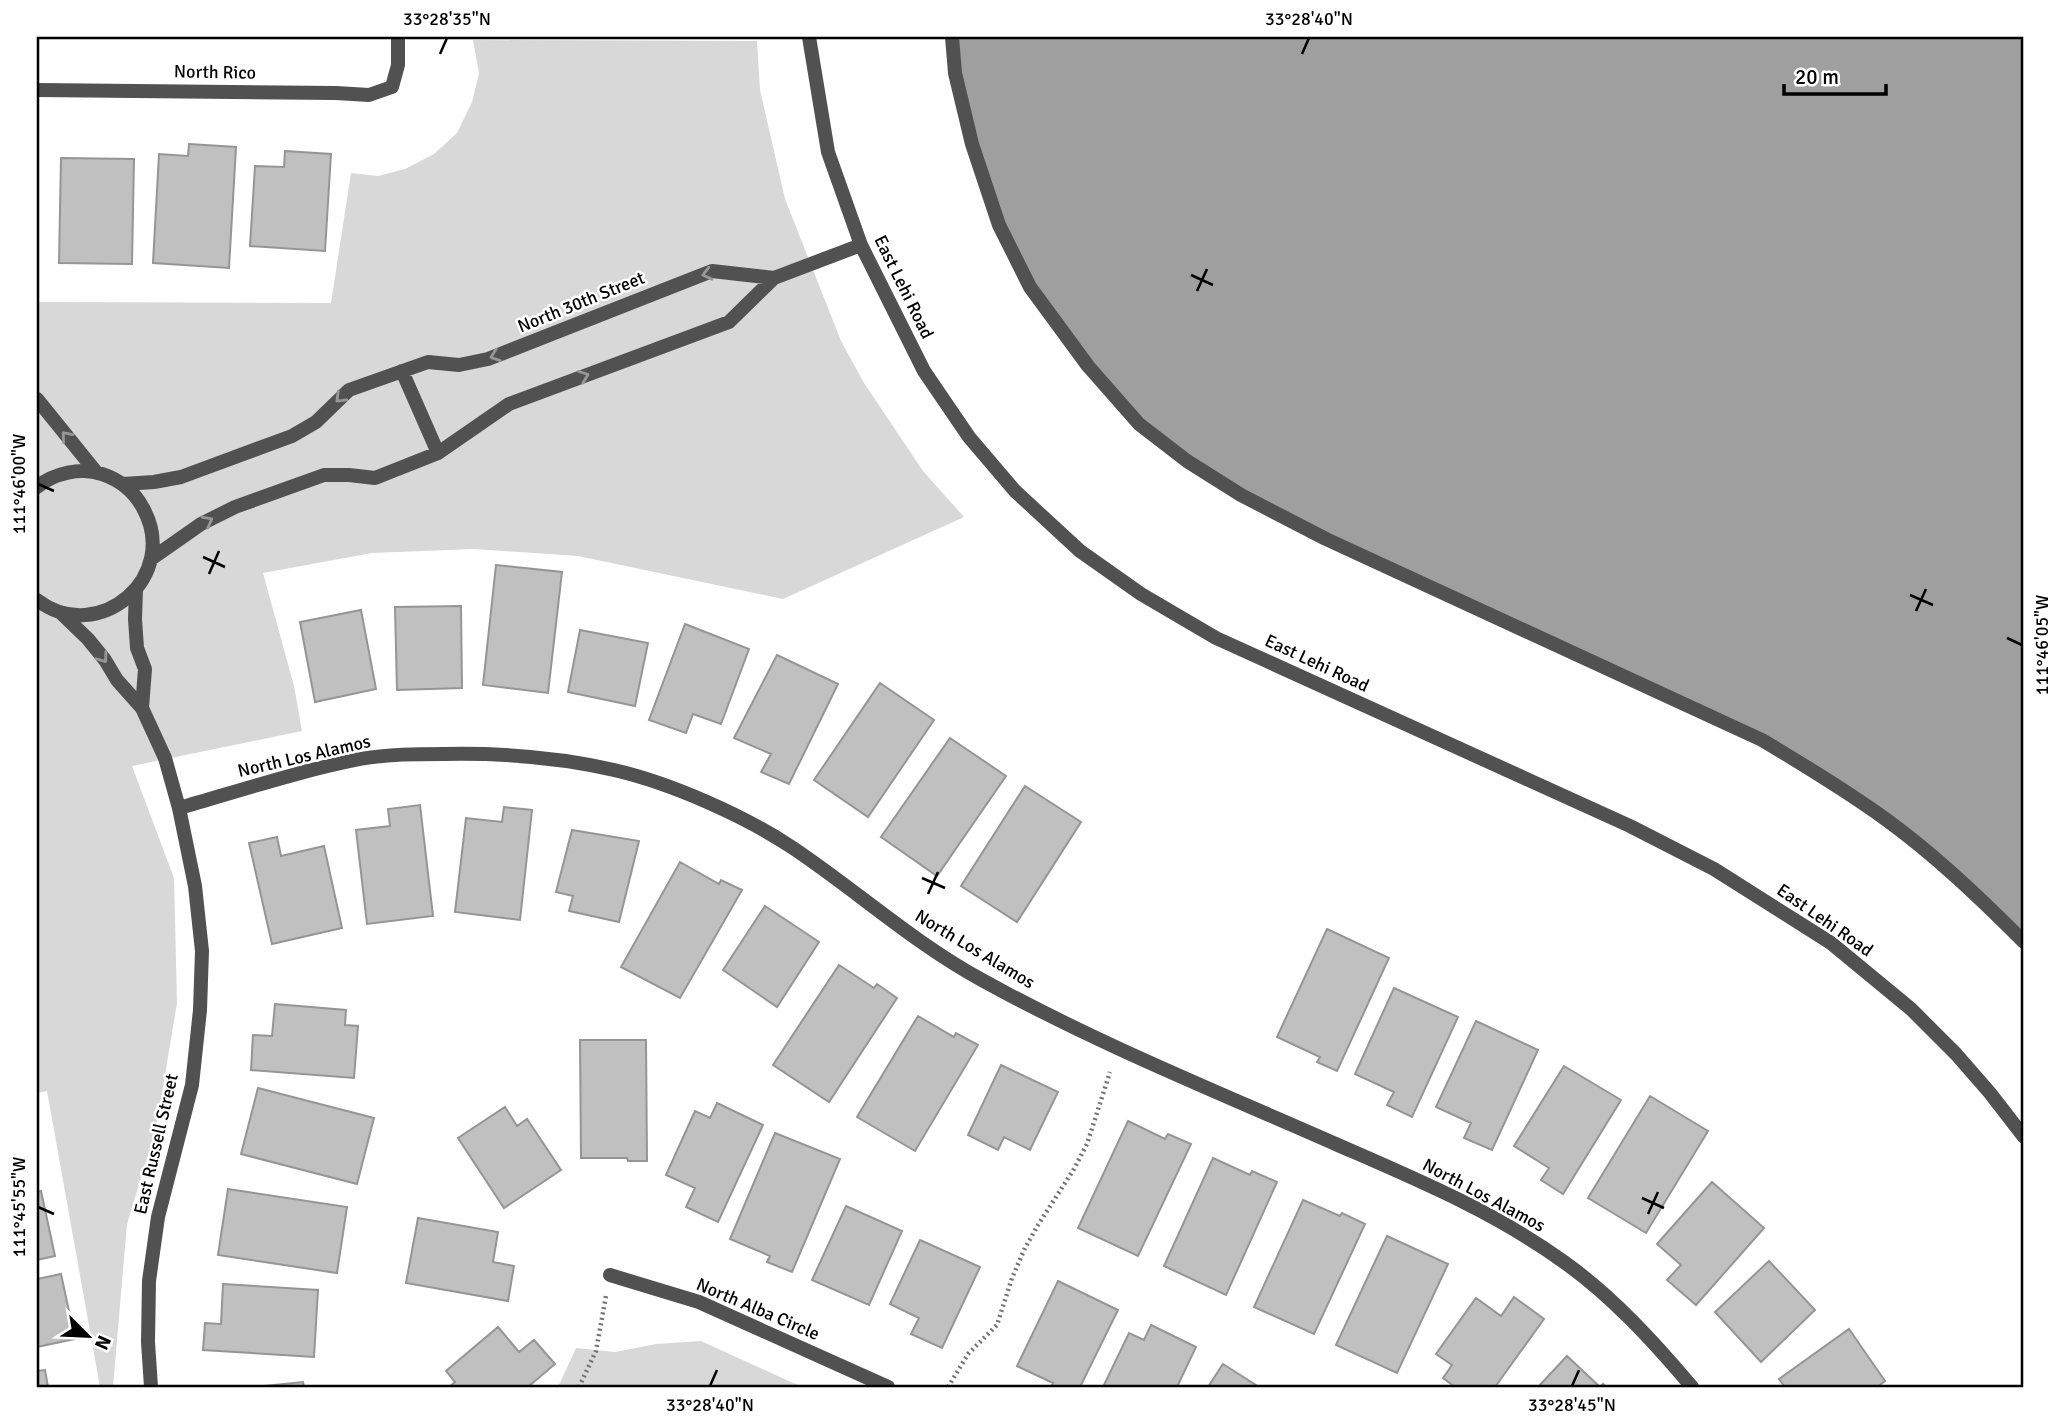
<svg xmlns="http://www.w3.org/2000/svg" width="2061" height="1424" font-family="Signika,sans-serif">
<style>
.green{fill:#d8d8d8}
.water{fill:#9f9f9f}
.building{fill:#c0c0c0;stroke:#959595;stroke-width:2}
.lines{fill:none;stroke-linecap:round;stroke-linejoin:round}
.path{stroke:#737373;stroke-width:4.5;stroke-dasharray:2 3.5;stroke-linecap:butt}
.service{stroke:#515151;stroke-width:14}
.minor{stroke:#515151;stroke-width:14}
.oneway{stroke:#979797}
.ticks{fill:none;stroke:#000;stroke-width:2.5}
.labels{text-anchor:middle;stroke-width:5;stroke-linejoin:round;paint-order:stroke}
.street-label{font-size:18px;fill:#000;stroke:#fff}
.neatline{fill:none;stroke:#000;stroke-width:2.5}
.ticks-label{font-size:18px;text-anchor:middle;fill:#000}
</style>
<rect width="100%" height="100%" fill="#fff"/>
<path class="green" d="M473,40L757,41L760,90L785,199L841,341L864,383L923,471L964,517L783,599L578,556L474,549L372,553L263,573L294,686L302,731L132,766L174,878L177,1003L156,1129L127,1224L113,1387H100L47,1091L37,1093V302L331,303L351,173L378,176L405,169L434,154L457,133L472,102L479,73Z
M701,1341L802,1387H558L576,1348L615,1352L656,1344Z"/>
<path class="water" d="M952,37H2024V942L1951,872L1830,780L1442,593L1187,461L1088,366L999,225Z"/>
<path class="building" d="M189,144L236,147L229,268L153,263L159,154L188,156Z
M285,151L331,154L325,251L250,246L255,166L284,167Z
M61,158L134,159L132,264L59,263Z
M496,565L562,572L548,693L483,685Z
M461,606L462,688L397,690L395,607Z
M361,610L376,689L315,702L300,622Z
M685,624L749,649L721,724L693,714L686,733L649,720Z
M580,630L648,643L635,706L568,692Z
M777,655L838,684L789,784L761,772L771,754L734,738Z
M880,683L934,720L868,817L814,780Z
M950,738L1006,776L937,876L881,837Z
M1025,786L1081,822L1017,922L961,886Z
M420,805L433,916L367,924L356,830L390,826L388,809Z
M504,807L532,810L520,920L455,912L466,818L502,822Z
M572,830L639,841L619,922L569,911L573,896L556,892Z
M277,837L281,856L324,846L342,928L272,944L249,843Z
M680,862L719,884L721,880L742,890L680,998L621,967Z
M765,906L819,942L777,1007L723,970Z
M1327,929L1389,958L1337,1071L1317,1062L1320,1057L1277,1037Z
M839,965L874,988L877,984L897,998L829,1102L773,1065Z
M1394,988L1458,1017L1412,1117L1387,1105L1394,1092L1355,1074Z
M275,1004L346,1010L345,1025L358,1026L354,1078L251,1070L253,1035L272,1036Z
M918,1016L954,1037L956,1033L978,1045L915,1151L857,1117Z
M1476,1021L1538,1050L1492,1150L1464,1138L1471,1123L1436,1107Z
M580,1040H646L647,1161H628L627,1158H581Z
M1001,1065L1058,1092L1030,1150L1004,1137L998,1150L968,1135Z
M1564,1066L1621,1100L1563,1194L1541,1180L1549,1168L1514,1146Z
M258,1088L374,1118L357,1184L241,1154Z
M1650,1096L1708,1131L1646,1233L1588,1198Z
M717,1103L763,1125L718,1222L686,1207L695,1188L666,1175L695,1111L710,1118Z
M505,1107L517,1126L527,1119L561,1170L504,1208L458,1138Z
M1128,1121L1165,1139L1168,1134L1191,1144L1138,1256L1078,1228Z
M775,1133L840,1159L792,1272L767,1262L770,1256L730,1239Z
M1213,1158L1250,1175L1252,1171L1277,1182L1226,1295L1164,1266Z
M1712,1182L1764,1228L1696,1305L1667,1280L1681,1265L1657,1244Z
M228,1189L347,1207L337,1273L218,1255Z
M41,1191L55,1256L37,1260V1192Z
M1303,1200L1340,1216L1342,1213L1365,1224L1314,1334L1254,1307Z
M846,1206L902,1231L869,1305L812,1280Z
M418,1218L498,1232L493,1262L514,1266L508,1301L406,1283Z
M1387,1236L1448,1264L1397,1373L1336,1345Z
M920,1240L980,1267L942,1348L911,1334L919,1318L890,1304Z
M1769,1261L1815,1310L1761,1362L1715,1312Z
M61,1274L75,1339L37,1347V1279Z
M1058,1281L1118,1310L1080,1387H1051L1053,1383L1017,1366Z
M223,1284L318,1290L314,1357L203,1350L205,1323L221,1324Z
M1514,1297L1544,1319L1495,1387H1455L1443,1378L1452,1365L1436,1354L1476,1298L1501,1316Z
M1151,1325L1196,1347L1177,1387H1103L1129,1333L1144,1340Z
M498,1327L519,1352L534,1340L555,1364L528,1387H449L455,1382L446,1371Z
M1849,1329L1885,1381L1877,1387H1785L1779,1379Z
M1567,1356L1600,1387L1603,1384L1606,1387H1538Z
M1223,1364L1259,1387H1208Z
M45,1370L48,1387H37V1371Z
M303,1382L304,1387H253Z"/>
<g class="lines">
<path class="path" d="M579,1387L596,1351L606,1296
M948,1387L968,1354L997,1325L1012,1278L1025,1248L1038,1225L1074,1169L1087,1144L1110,1072"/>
<path class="service" d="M952,37L955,73L972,144L999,225L1030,287L1088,366L1139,424L1187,461L1241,495L1326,539L1762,740C1804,765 1845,790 1884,818C1934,854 1980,898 2024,942"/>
<path class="minor" d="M809,37L828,152L861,245L924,371L969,437L1015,491L1080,551L1141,594L1216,638L1630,826L1714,869L1831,943L1911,1009L1956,1054L1990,1093L2024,1137
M37,90L336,93L369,95L392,87L398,65V37
M402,371L438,453
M37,399L96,472
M123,484L154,482L181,477L292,436L316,422L349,390L428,362L459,365L488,359L712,271L774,278
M37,487C54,473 81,467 102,474C120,480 134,491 143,508C181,576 99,647 37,600
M151,559L201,524L235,507L324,475H349L375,478L438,453L509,404L729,322L774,278L861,245
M136,589L135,619L137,648L145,669L142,708
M60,612L88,639L105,660L117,680L142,708L165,758L179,808L195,886L202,951L200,1010L192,1085L158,1217L149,1281L148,1342L151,1387
M179,808C239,791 299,771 360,759C388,754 417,754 445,754C502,753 558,757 614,770C671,783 745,816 793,848C857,891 914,943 982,980C1096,1043 1218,1092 1338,1145C1416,1179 1495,1212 1564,1262C1612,1296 1654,1342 1692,1387
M610,1275L699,1302L888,1387"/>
</g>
<defs><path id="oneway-chevron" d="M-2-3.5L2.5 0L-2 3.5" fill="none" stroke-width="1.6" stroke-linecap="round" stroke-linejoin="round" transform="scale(1.75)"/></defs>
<g class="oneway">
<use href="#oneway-chevron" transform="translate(707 274) rotate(166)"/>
<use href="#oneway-chevron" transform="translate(495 356) rotate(160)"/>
<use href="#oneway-chevron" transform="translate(584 376) rotate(-20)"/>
<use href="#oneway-chevron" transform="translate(340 398) rotate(136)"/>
<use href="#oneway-chevron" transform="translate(66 436) rotate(-131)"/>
<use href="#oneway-chevron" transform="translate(208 521) rotate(-28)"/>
<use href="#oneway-chevron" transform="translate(103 658) rotate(54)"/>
</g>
<path class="ticks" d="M440,54L447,38M1302,54L1309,38M1191,275L1213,285M1197,291L1207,269M38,484L54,491M203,557L225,567M209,574L219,551M1910,595L1933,605M1916,611L1926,589M2007,638L2022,645M922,878L945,888M928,894L938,872M1642,1198L1664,1208M38,1207L54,1214M1648,1214L1658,1192M710,1386L717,1370M1572,1386L1579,1370"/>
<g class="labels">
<g class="street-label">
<text transform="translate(215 72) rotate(1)" y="6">North Rico</text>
<text transform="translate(904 287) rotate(64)" y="6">East Lehi Road</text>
<text transform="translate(581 302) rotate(-22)" y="6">North 30th Street</text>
<text transform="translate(1317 663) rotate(25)" y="6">East Lehi Road</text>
<text transform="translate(304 756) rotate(-13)" y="6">North Los Alamos</text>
<text transform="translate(1825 920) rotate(35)" y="6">East Lehi Road</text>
<text transform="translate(975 949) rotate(31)" y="6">North Los Alamos</text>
<text transform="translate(156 1144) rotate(-77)" y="6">East Russell Street</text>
<text transform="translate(1484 1195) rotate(28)" y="6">North Los Alamos</text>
<text transform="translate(758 1309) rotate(23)" y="6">North Alba Circle</text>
</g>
</g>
<rect width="2061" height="1424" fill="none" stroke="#ffffff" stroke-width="77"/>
<g transform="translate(88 1336) rotate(114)" stroke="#ffffff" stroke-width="5" paint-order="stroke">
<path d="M0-5L12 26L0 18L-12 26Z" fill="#000000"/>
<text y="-10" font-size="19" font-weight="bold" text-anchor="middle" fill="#000000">N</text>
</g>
<path d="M1784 84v10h102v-10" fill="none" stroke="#000000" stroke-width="3.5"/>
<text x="1795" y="84" font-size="21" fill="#000000" stroke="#ffffff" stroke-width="5" paint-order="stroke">20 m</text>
<rect x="38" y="38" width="1984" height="1348" class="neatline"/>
<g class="ticks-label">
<text x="447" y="25">33°28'35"N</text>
<text x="1309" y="25">33°28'40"N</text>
<text transform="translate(19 484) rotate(-90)" y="6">111°46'00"W</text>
<text transform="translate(2042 645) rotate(-90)" y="6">111°46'05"W</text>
<text transform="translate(19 1207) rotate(-90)" y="6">111°45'55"W</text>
<text x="710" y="1411">33°28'40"N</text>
<text x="1572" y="1411">33°28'45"N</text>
</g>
</svg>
